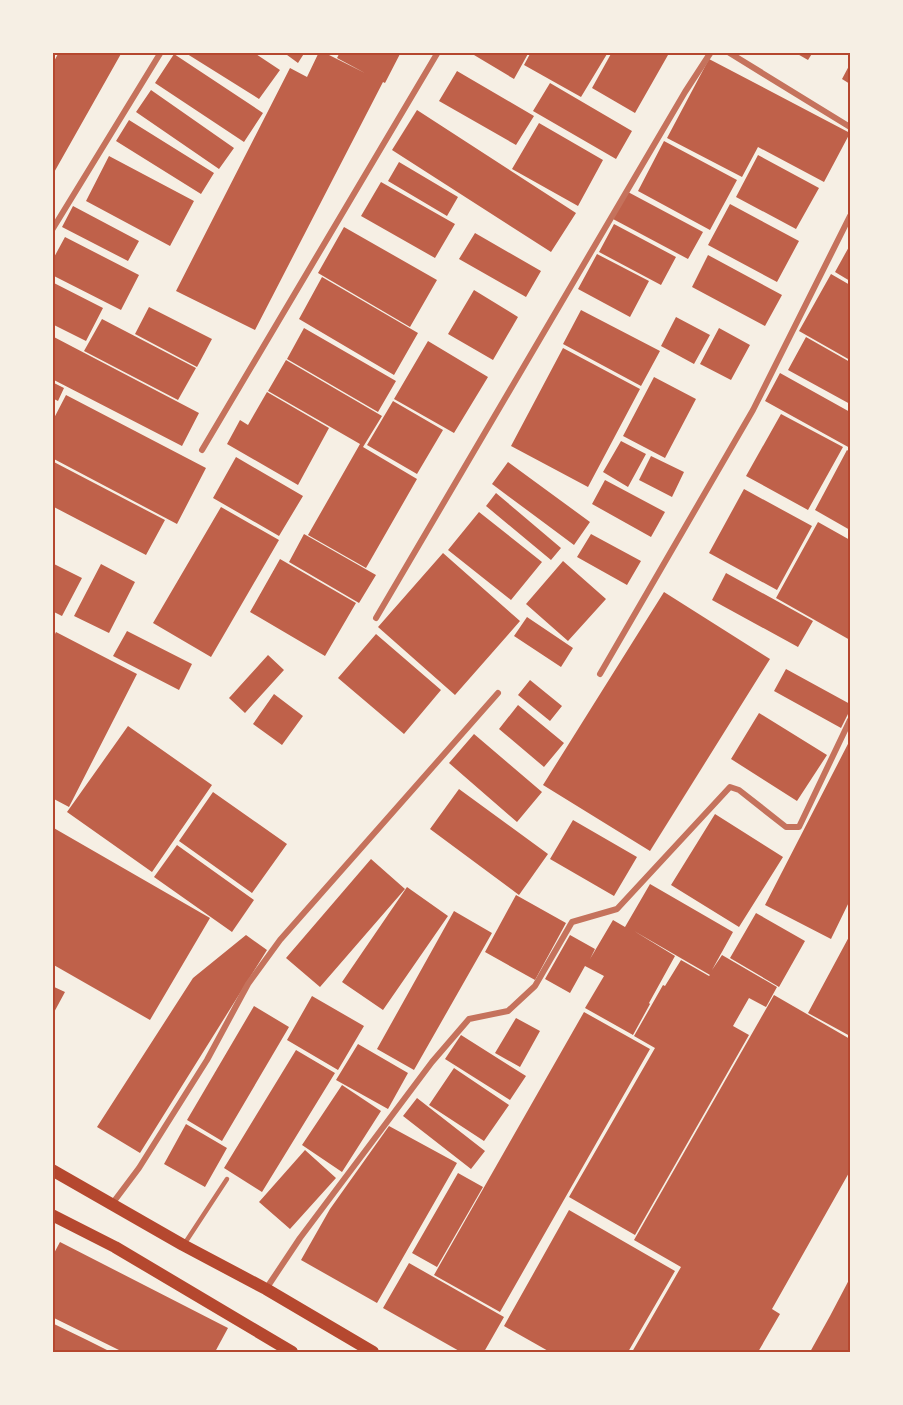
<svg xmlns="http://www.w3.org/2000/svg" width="903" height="1405" font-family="'Varela Round',sans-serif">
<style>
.building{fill:#bf614a}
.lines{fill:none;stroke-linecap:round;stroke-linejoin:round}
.service{stroke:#c5725c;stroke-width:4.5}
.minor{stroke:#c5725c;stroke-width:6}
.secondary{stroke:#b5482f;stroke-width:12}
.neatline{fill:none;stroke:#b5482f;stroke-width:2}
</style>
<rect width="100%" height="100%" fill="#f6efe4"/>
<path class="building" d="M59,52H122L52,176V65Z
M184,52H253L280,70L259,99Z
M283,52H305L298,63Z
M319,52H323L365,73L337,58L340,52H401L385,83L383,82L255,330L176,291L290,68L307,77Z
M469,52H529L514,79Z
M531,52H604L607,54L581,97L524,65Z
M612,52H664L668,55L635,113L592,88Z
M794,52H813L808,60Z
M174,54L263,113L244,142L155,83Z
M709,59L850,133L824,182L758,147L742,177L667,138Z
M850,64V84L842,79Z
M457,71L534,116L516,145L439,101Z
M550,83L632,131L616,159L533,111Z
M151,90L234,148L219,169L136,112Z
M417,110L576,213L551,252L392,150Z
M129,120L214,173L201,194L116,141Z
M539,123L603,160L578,206L512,169Z
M664,141L737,180L710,230L638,191Z
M758,155L819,188L796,229L736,197Z
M109,156L194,201L170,246L86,201Z
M399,162L458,197L447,216L388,181Z
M381,182L455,224L435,258L361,216Z
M628,192L703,232L688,259L613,219Z
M730,204L799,241L777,282L708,245Z
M73,206L139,241L128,261L62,227Z
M614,224L676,257L661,285L599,252Z
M344,227L437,280L410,327L318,273Z
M475,233L541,271L526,297L459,259Z
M65,237L139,275L121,310L52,275V261Z
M850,245V281L835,272Z
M597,254L649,281L630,317L578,289Z
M708,255L782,295L765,326L692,287Z
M831,274L850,285V360L799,331Z
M322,277L418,333L394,375L299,319Z
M52,282L103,308L86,341L52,324Z
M474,290L518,317L493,360L448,334Z
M149,307L212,339L197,367L135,334Z
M581,310L660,351L641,386L563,344Z
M676,317L710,335L694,364L661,346Z
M102,319L196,368L178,400L84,351Z
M304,328L396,381L378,412L287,359Z
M719,328L750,345L731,380L700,364Z
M52,336L199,413L182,446L52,379Z
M806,337L850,362V404L788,370Z
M428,341L488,377L454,433L394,399Z
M563,348L640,389L588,487L511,446Z
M286,360L382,416L363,447L417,479L366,568L308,535L360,444L268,391Z
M780,373L850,412V448L765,401Z
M654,377L696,399L665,458L623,436Z
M52,382L64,388L58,401L52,398Z
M267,392L329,428L298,485L227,444L240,420L248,425Z
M66,395L206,468L177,524L52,458V422Z
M393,401L443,430L417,474L367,445Z
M781,414L843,447L808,510L746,476Z
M621,441L646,454L628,487L603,472Z
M847,450L850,452V530L815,510Z
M651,456L684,472L672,497L639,480Z
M236,457L303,496L279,536L213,498Z
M52,461L165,520L146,555L52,506Z
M508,462L590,522L574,545L492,484Z
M605,480L665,512L651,537L592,504Z
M744,489L812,526L777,590L709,553Z
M496,493L561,548L551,560L486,506Z
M221,507L279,540L211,657L153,623Z
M479,512L542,562L511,600L448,550Z
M818,522L850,540V640L776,598Z
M304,534L376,575L359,603L289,562Z
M591,534L641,561L627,585L577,557Z
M443,553L520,621L455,695L378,627Z
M280,559L356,603L325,656L250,612Z
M563,561L606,599L568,641L526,604Z
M52,563L82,578L62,616L52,611Z
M101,564L135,582L109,633L74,616Z
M726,573L813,621L798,647L712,600Z
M664,592L770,659L650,851L543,785Z
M527,617L573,648L561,667L514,636Z
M127,631L192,664L179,690L113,656Z
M56,632L137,674L69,807L52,798V640Z
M376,634L441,690L404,734L338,678Z
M268,655L284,670L245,713L229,698Z
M786,669L850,704V710L841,728L774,691Z
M530,680L562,706L550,721L518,695Z
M274,694L303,716L282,745L253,724Z
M518,705L564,743L544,767L499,729Z
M759,713L827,755L797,801L731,759Z
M128,726L212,785L152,872L67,812Z
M474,734L542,792L517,822L449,763Z
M850,740V900L831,939L765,905Z
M459,789L548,854L519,895L430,829Z
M213,792L287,844L252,893L179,841Z
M715,814L783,857L739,927L671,885Z
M573,820L637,857L614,896L550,859Z
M52,827L210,918L150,1020L52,964Z
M177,845L254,900L232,932L154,877Z
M371,859L405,889L320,987L286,958Z
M650,884L733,932L712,970L722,955L777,987L766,1007L749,998L733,1026L749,1035L635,1235L569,1197L655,1048L634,1036L663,985L665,986L681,960L709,976L710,975L634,931L675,956L649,1003L650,1004L633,1035L585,1008L604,976L585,966L570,993L545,979L570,935L595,949L590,959L613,920L625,927Z
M407,887L448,916L383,1010L342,982Z
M516,895L566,923L535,980L485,952Z
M454,911L492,933L414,1070L377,1049Z
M756,913L805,941L779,987L730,958Z
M246,935L267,950L140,1153L97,1127L193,978Z
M850,935V1036L808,1013Z
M52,986L65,992L52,1016Z
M774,995L850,1039V1171L772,1309L780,1314L758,1352H632L681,1267L634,1240Z
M312,996L364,1026L338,1070L287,1040Z
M254,1006L289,1027L222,1141L187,1120Z
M584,1012L650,1049L500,1312L434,1275Z
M516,1018L540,1031L520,1067L495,1053Z
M461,1035L526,1076L510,1100L445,1059Z
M358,1044L408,1073L388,1109L336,1080Z
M296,1050L335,1073L262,1192L224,1168Z
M454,1068L509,1105L484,1141L429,1105Z
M342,1085L381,1111L342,1172L302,1145Z
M417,1098L485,1151L471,1169L403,1116Z
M186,1124L227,1148L205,1187L164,1164Z
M389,1126L457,1163L377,1303L301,1260L330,1209Z
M305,1150L336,1178L290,1229L259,1202Z
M458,1173L483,1187L437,1267L412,1253Z
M569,1210L675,1271L628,1352H550L504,1326Z
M60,1242L228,1328L215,1352H123L52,1317V1257Z
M409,1263L504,1317L484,1352H461L383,1308Z
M850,1278V1352H810L830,1316Z
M52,1323L87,1340L111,1352H52Z"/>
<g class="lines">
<path class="service" d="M185,1243L227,1179"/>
<path class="minor" d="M728,52L850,127
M52,230L161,52
M202,450L438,52
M376,618L685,92L711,52
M600,674L753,410L850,216
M112,1204L139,1168L207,1060L248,984L280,940L498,693
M266,1289L300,1238L432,1062L469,1019L508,1011L535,986L572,922L617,909L730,787L739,790L786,827H799L850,720"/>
<path class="secondary" d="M52,1170L183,1245L266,1289L373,1352
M52,1215L115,1247L292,1352"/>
</g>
<rect width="903" height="1405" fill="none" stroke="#f6efe4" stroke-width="108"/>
<rect x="54" y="54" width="795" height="1297" class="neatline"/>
</svg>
